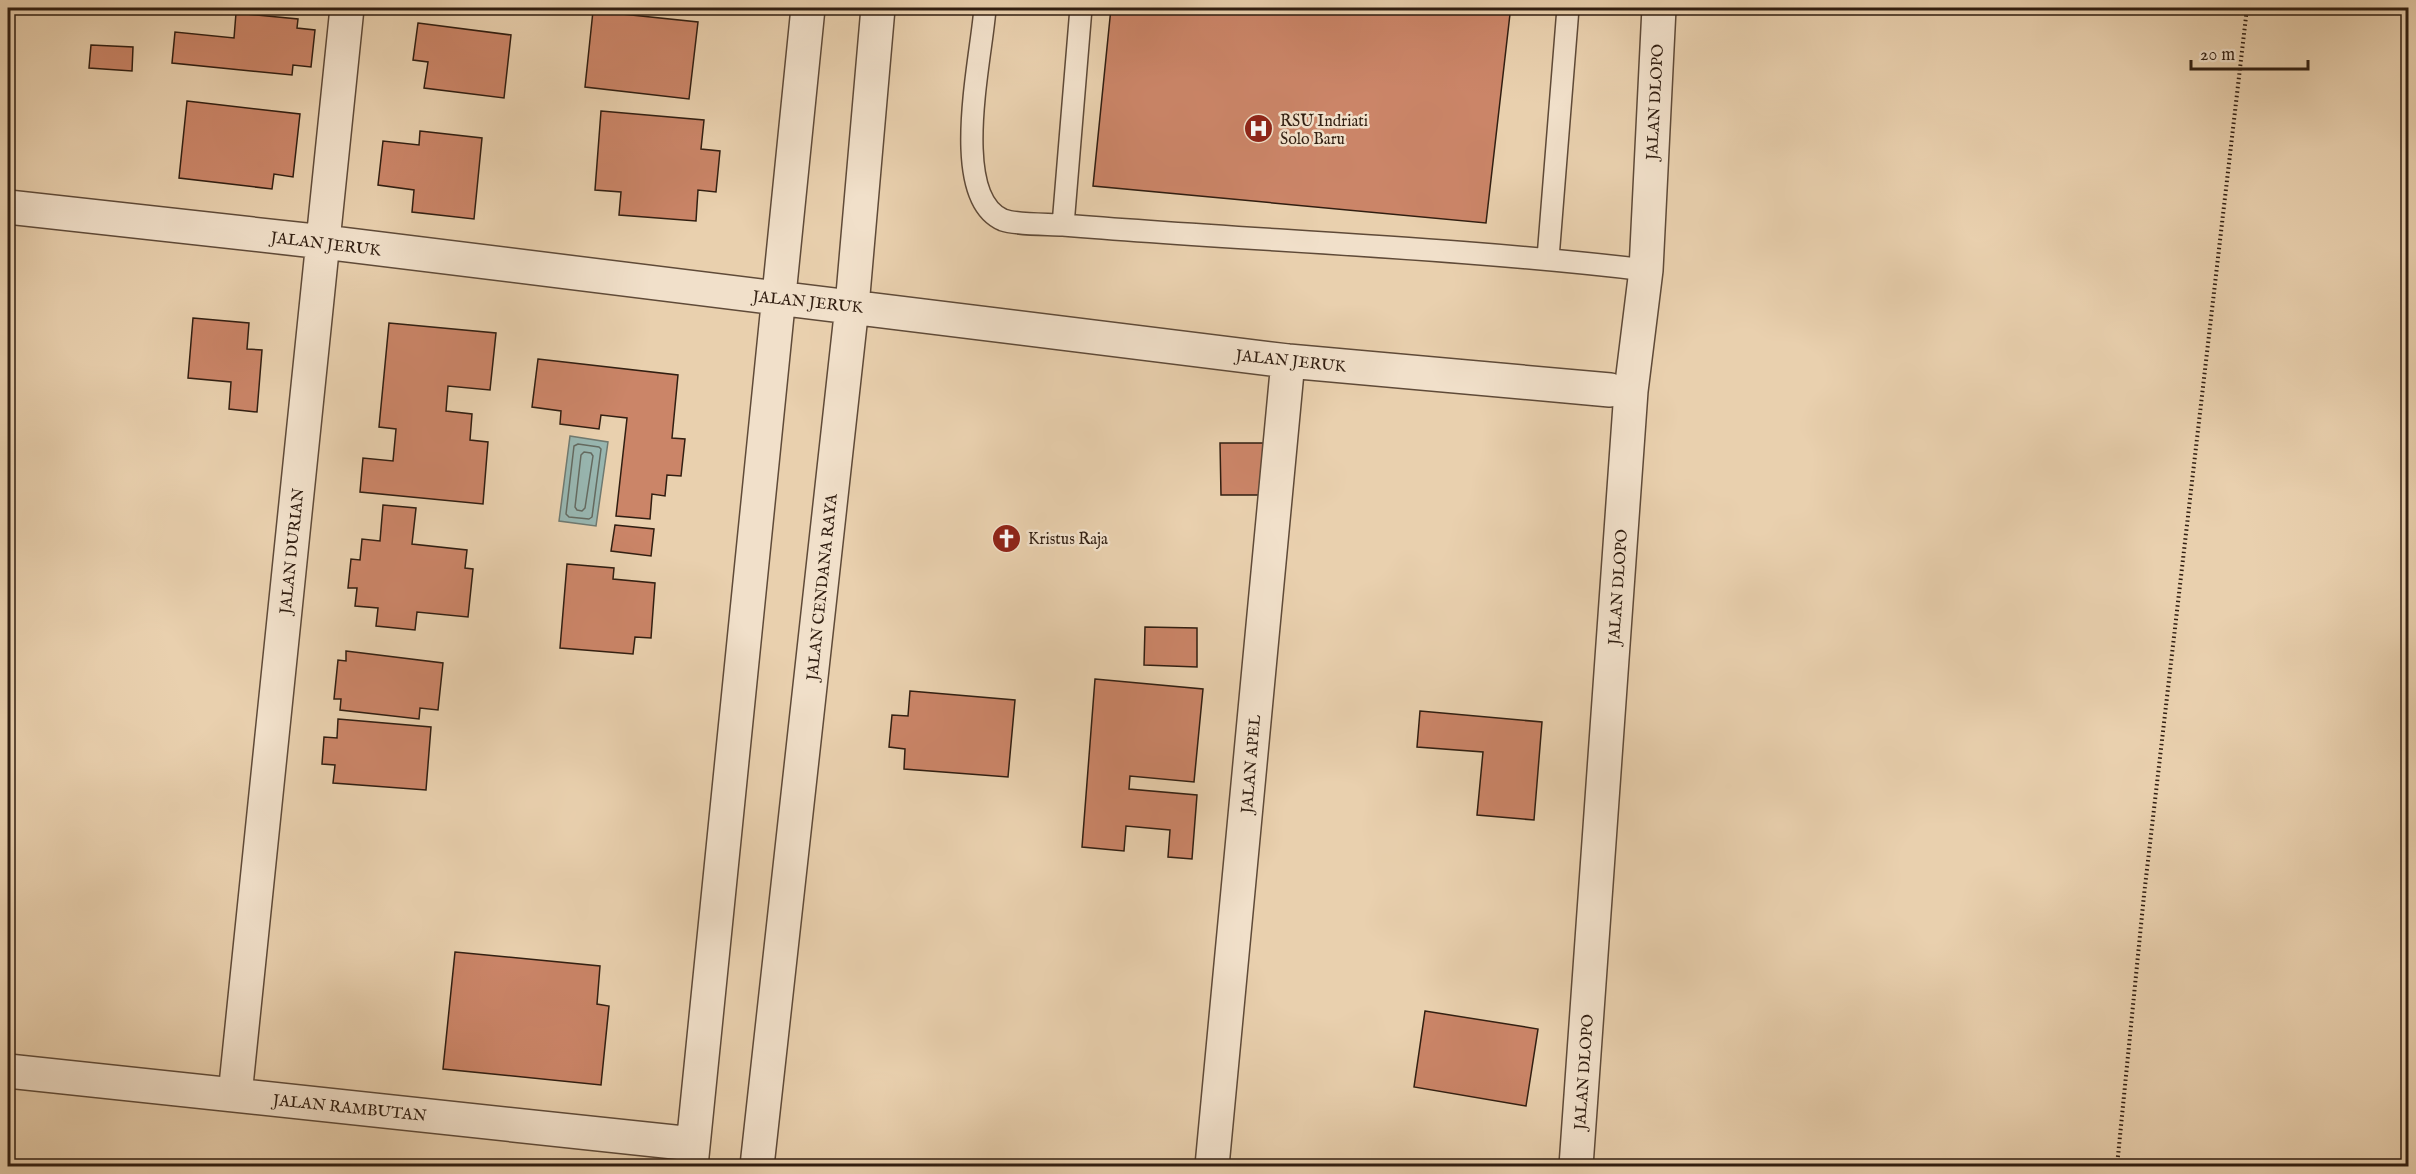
<svg xmlns="http://www.w3.org/2000/svg" width="2416" height="1174" font-family="'IM FELL English',serif">
<style>
.water{fill:#98b6b0;stroke:#6f7970;stroke-width:1.5}
.lines{fill:none;stroke-linecap:round;stroke-linejoin:round}
.shore{stroke:#646a60;stroke-width:1.5}
.building{fill:#cb8568;stroke:#311e11;stroke-width:1.5}
.service-casing{stroke:#5f4a38;stroke-width:24}
.minor-casing{stroke:#5f4a38;stroke-width:36}
.tertiary-casing{stroke:#5f4a38;stroke-width:36}
.path{stroke:#311e11;stroke-width:4;stroke-dasharray:1.5 3;stroke-linecap:butt}
.service{stroke:#f1e0ca;stroke-width:21}
.minor{stroke:#f1e0ca;stroke-width:33}
.tertiary{stroke:#f1e0ca;stroke-width:33}
.labels{text-anchor:middle;stroke-width:5;stroke-linejoin:round;paint-order:stroke}
.street-label{font-size:16px;fill:#311e11;stroke:#f1e0ca}
.poi-label{font-size:16px;fill:#311e11;stroke:#f1e0ca;text-anchor:start}
</style>
<rect width="100%" height="100%" fill="#e9d0ae"/>
<filter id="stains"><feTurbulence type="fractalNoise" baseFrequency=".00333" numOctaves="4"/><feColorMatrix values="0 0 0 0 .2 0 0 0 0 .09 0 0 0 0 .02 0 0 0 .5 -.17"/></filter>
<radialGradient id="worn" r=".72"><stop offset=".6" stop-color="#630" stop-opacity="0"/><stop offset="1" stop-color="#630" stop-opacity=".3"/></radialGradient>
<path class="water" d="M570,436L608,442L596,526L559,521Z"/>
<g class="lines">
<path class="shore" d="M578,444L599,447L601,449L592,517L589,519L569,517L566,514L574,446Z
M584,452L591,453L593,456L585,508L582,511L577,510L575,507L581,455Z"/>
</g>
<path class="building" d="M472,8H500V10Z
M1111,8H1465L1510,14L1486,223L1093,186Z
M593,11L698,22L689,99L585,87Z
M236,13L298,19L297,28L315,30L311,67L293,65L292,75L172,63L175,32L234,38Z
M418,23L511,35L504,98L424,88L428,62L413,60Z
M91,45L133,47L132,71L89,68Z
M187,101L300,114L293,177L274,174L272,189L179,178Z
M601,111L704,120L701,149L720,151L716,192L698,190L696,221L619,215L621,192L595,190Z
M420,131L482,138L474,219L412,212L414,190L378,185L383,141L419,145Z
M193,318L249,323L247,349L262,350L257,412L229,409L231,382L188,378Z
M389,323L496,333L490,390L448,386L446,411L472,414L470,440L488,442L483,504L360,492L363,458L393,461L396,429L379,427Z
M538,359L678,375L672,438L685,439L681,476L667,475L665,496L652,494L650,519L616,516L627,418L601,415L599,429L560,424L561,411L532,407Z
M1220,443H1264L1265,495H1221Z
M383,505L416,508L412,544L467,550L465,568L473,569L468,617L417,612L415,630L376,626L378,608L355,606L357,588H348L351,559L360,560L362,539L380,541Z
M615,525L654,529L651,556L611,551Z
M567,564L614,568L613,579L655,583L651,638L635,637L633,654L560,648Z
M1145,627L1197,628V667L1144,665Z
M346,651L443,663L438,710L420,708L419,719L340,710L341,699H334L338,660L346,661Z
M1095,679L1203,689L1194,782L1130,776L1129,789L1197,795L1192,859L1168,857L1170,830L1126,826L1124,851L1082,847Z
M910,691L1015,700L1008,777L904,769L905,749L889,747L892,715L908,716Z
M1420,711L1542,722L1534,820L1477,815L1483,752L1417,747Z
M338,719L431,727L426,790L333,783L335,765L322,764L324,737L337,738Z
M455,952L600,966L597,1004L609,1006L601,1085L443,1069Z
M1425,1011L1538,1029L1526,1106L1414,1087Z"/>
<g class="lines">
<defs>
<path id="service" d="M985,8C982,56 948,196 1003,220C1017,225 1047,224 1063,225
M1081,8L1063,225C1257,241 1452,247 1646,270
M1548,258L1568,8"/>
<path id="minor" d="M8,207L324,242L1288,361L1610,390
M8,1071L693,1144
M235,1095L347,8
M691,1166L808,8
M757,1166L852,306L878,8
M1212,1166L1288,361"/>
<path id="tertiary" d="M1576,1166L1631,391L1646,270L1659,8"/>
</defs>
<use href="#service" class="service-casing"/>
<use href="#minor" class="minor-casing"/>
<use href="#tertiary" class="tertiary-casing"/>
<path class="path" d="M2117,1166L2144,895L2247,8"/>
<use href="#service" class="service"/>
<use href="#minor" class="minor"/>
<use href="#tertiary" class="tertiary"/>
</g>
<defs>
<symbol id="hospital-disc" viewBox="-11 -11 22 22"><circle r="9.5" fill="#8f2418" stroke="#f1e0ca"/><path d="M-5-5h3v3.5h4V-5h3V5h-3V1.5h-4V5h-3Z" fill="#fff"/></symbol>
<symbol id="church-disc" viewBox="-11 -11 22 22"><circle r="9.5" fill="#8f2418" stroke="#f1e0ca"/><path d="M-1.2-6h2.4v3.5h3.3v2.4h-3.3V6h-2.4V-.1h-3.3v-2.4h3.3Z" fill="#fff"/></symbol>
</defs>
<g fill-rule="evenodd">
<use href="#hospital-disc" x="1242" y="112" width="33" height="33"/>
<use href="#church-disc" x="990" y="522" width="33" height="33"/>
</g>
<g class="labels">
<g class="street-label">
<text transform="translate(1654 102) rotate(-87)" y="6">JALAN DLOPO</text>
<text transform="translate(326 243) rotate(7)" y="6">JALAN JERUK</text>
<text transform="translate(808 301) rotate(6)" y="6">JALAN JERUK</text>
<text transform="translate(1291 360) rotate(6)" y="6">JALAN JERUK</text>
<text transform="translate(291 551) rotate(-84)" y="6">JALAN DURIAN</text>
<text transform="translate(821 587) rotate(-84)" y="6">JALAN CENDANA RAYA</text>
<text transform="translate(1617 587) rotate(-86)" y="6">JALAN DLOPO</text>
<text transform="translate(1250 764) rotate(-85)" y="6">JALAN APEL</text>
<text transform="translate(1583 1072) rotate(-86)" y="6">JALAN DLOPO</text>
<text transform="translate(350 1107) rotate(6)" y="6">JALAN RAMBUTAN</text>
</g>
<g class="poi-label">
<text x="1280" y="126">RSU Indriati<tspan x="1280" dy="18">Solo Baru</tspan></text>
<text x="1028" y="544">Kristus Raja</text>
</g>
</g>
<rect width="2416" height="1174" fill="none" stroke="#e9d0ae" stroke-width="30"/>
<rect x="9" y="9" width="2398" height="1156" fill="none" stroke="#311e11" stroke-width="3"/>
<rect x="15" y="15" width="2386" height="1144" fill="none" stroke="#311e11" stroke-width="1.5"/>
<path d="M2191 60v9h117v-9" fill="none" stroke="#311e11" stroke-width="3"/>
<text x="2200" y="60" font-size="18" fill="#311e11" stroke="#f1e0ca" stroke-width="4.5" paint-order="stroke">20 m</text>
<rect width="100%" height="100%" filter="url(#stains)"/>
<rect width="100%" height="100%" fill="url(#worn)"/>
</svg>
